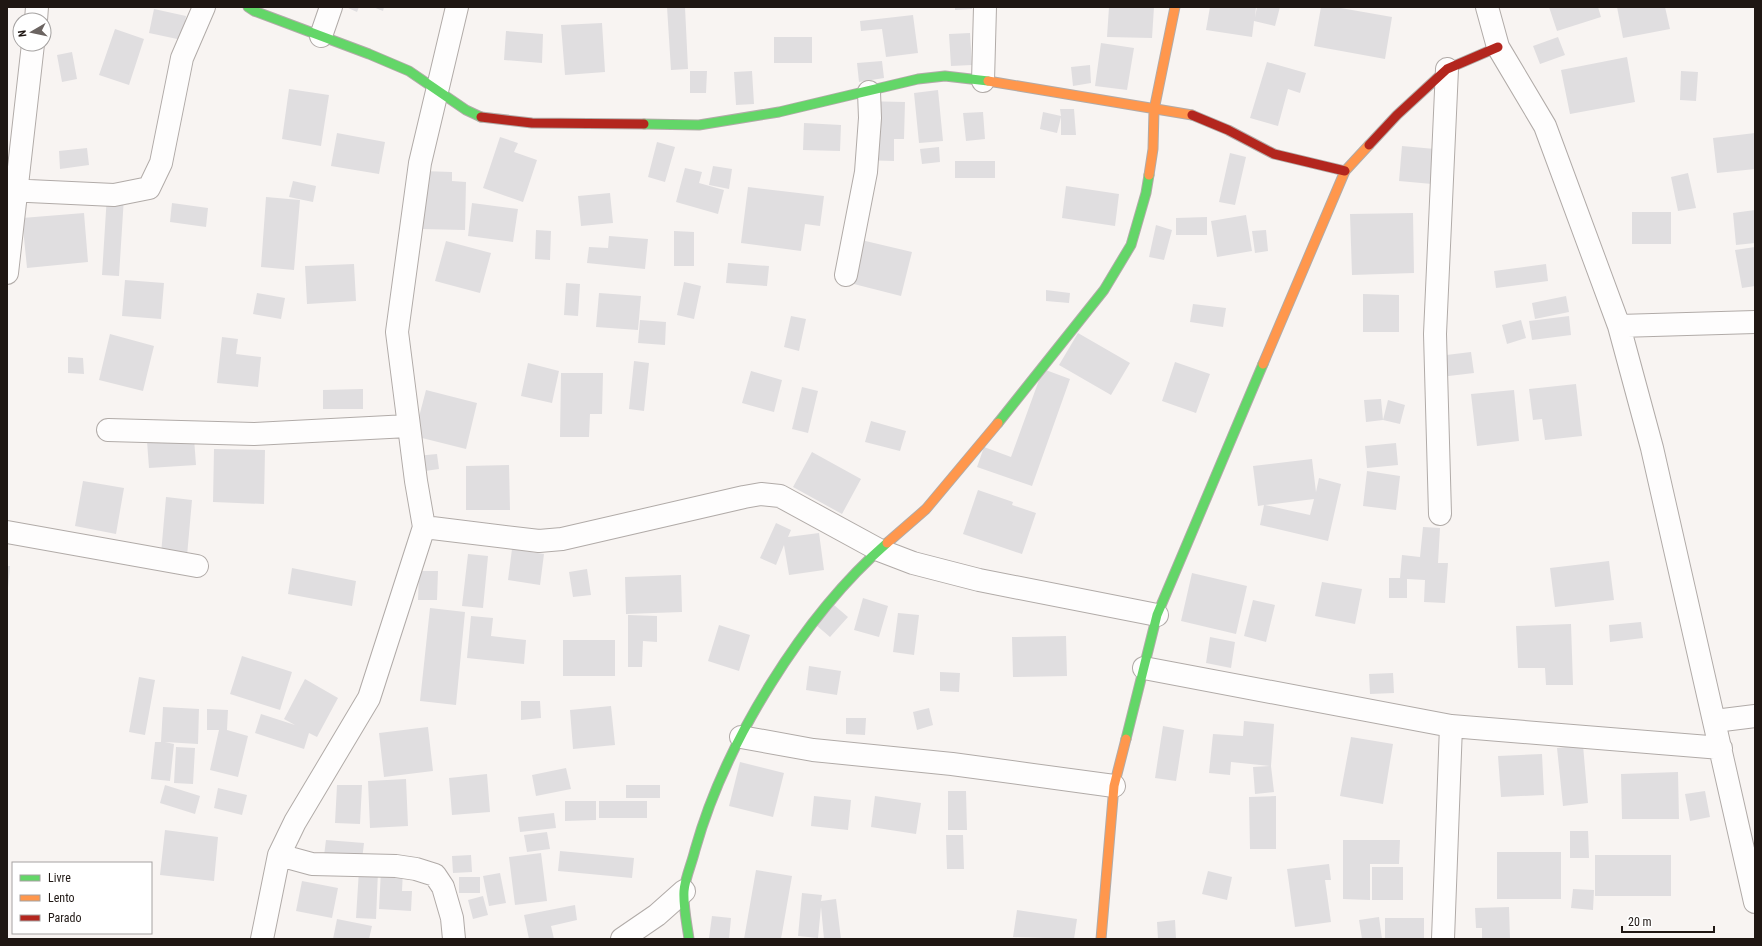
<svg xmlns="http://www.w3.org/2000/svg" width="1762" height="946" font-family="'Roboto Condensed',sans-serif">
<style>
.building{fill:#e0dee0;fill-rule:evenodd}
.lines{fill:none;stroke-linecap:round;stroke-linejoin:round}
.street-casing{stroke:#b1aba8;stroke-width:24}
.fast-casing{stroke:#b1aba8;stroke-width:11}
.slow-casing{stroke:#b1aba8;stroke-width:11}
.jam-casing{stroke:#b1aba8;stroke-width:11}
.street{stroke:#fefdfd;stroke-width:22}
.fast{stroke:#63d668;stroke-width:9}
.slow{stroke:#ff974d;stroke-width:9}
.jam{stroke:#b3261e;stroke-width:9}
</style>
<rect width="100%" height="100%" fill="#f8f4f2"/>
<path class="building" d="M346,7H359L357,12Z
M373,7H384L383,11Z
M667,7H685L688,69L671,70Z
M955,7H972V9L955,10Z
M1109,7H1154L1152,38L1107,37Z
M1210,7H1256L1255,17L1257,7H1280L1275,26L1254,21L1252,37L1206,30Z
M1321,7H1335L1392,17L1385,59L1314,46Z
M1549,7H1598L1601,17L1557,31Z
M1617,7H1665L1670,29L1623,38Z
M154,9L186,16L182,40L149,33Z
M913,15L918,53L886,57L882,29L861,31L860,21Z
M602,23L605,72L565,75L561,25Z
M115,29L144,39L129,85L99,75Z
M506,31L543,34L542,63L504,60Z
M970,33L972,65L951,66L949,34Z
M774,37H812V63H774Z
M1558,37L1565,55L1540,64L1533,46Z
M1101,43L1134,48L1127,90L1095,86Z
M72,52L77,79L62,82L57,55Z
M1627,57L1635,102L1570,114L1561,70Z
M882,61L884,78L859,82L857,63Z
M1267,62L1306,73L1300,93L1288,89L1278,126L1250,118Z
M1090,65L1091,83L1073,86L1071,67Z
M690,71H707L706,93H690Z
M752,71L754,104L736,105L734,72Z
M1681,71L1698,72L1696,101L1680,100Z
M289,89L329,95L321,146L282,139Z
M938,90L943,141L919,143L914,93Z
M861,101L905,102L904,139H894V161L860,160Z
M1060,109H1074L1076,135H1061V117L1057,133L1040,129L1043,112L1061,116Z
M983,112L985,139L966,141L963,113Z
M804,123L841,125L840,151L803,150Z
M337,133L385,142L379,174L331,166Z
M1755,133V169L1717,173L1713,138Z
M500,137L518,143L514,152L537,160L523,202L483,188Z
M657,142L675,147L665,182L648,177Z
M1402,146L1435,149L1432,184L1399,181Z
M939,147L940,162L922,164L920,149Z
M87,148L89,165L60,169L59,151Z
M1230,153L1246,157L1235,205L1219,202Z
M955,161H995V178H955Z
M713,166L732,169L729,189L709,185Z
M685,168L702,172L699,183L724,190L718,214L676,202Z
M423,171L452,172V181L466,182L465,230L421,229Z
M1688,173L1696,208L1678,211L1671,177Z
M293,181L316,186L313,202L289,197Z
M1066,186L1119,194L1115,226L1062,218Z
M748,187L824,196L820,226L805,224L801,251L741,243Z
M610,193L613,223L581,226L578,196Z
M107,195L124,197L119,276L102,275Z
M266,197L300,200L294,270L261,267Z
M172,203L208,208L206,227L170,222Z
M472,203L518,209L513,242L468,236Z
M1755,210V243L1736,245L1733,213Z
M1632,212H1671V244H1632Z
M84,213L88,262L27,268L22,218Z
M1413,213L1414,273L1352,275L1350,214Z
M1246,215L1252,251L1217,257L1211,221Z
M1207,217V235H1176V218Z
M1156,225L1172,230L1164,260L1149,257Z
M536,230L551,231L550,260L535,259Z
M1266,230L1268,251L1255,253L1252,231Z
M674,231L694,232V266H674Z
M609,236L648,239L645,269L587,263L589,247L608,248Z
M857,239L912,252L901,296L846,282Z
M446,241L491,253L480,293L435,281Z
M1755,247V286L1742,288L1735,250Z
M728,263L769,266L767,286L726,283Z
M354,264L356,301L307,304L305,266Z
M1546,264L1548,281L1496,288L1494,271Z
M125,280L164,283L161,319L122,316Z
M684,282L701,286L694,319L677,315Z
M566,283L580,284L578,316L564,315Z
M1046,290L1070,293L1069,303L1046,301Z
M257,293L285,298L281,319L253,314Z
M599,293L641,296L638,330L596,327Z
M1363,294L1399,295V332H1363Z
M1566,296L1569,312L1535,319L1532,303Z
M1193,304L1226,308L1223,327L1190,322Z
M791,316L806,319L799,351L784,347Z
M1569,316L1571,335L1532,340L1529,321Z
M640,320L666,322L665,345L638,343Z
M1521,320L1526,338L1507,344L1502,325Z
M1078,333L1130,363L1111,395L1059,365Z
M110,334L154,346L143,391L99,380Z
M222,337L238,339L236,354L261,357L258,387L217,383Z
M1471,352L1474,373L1440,377L1438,356Z
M68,357L83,358L84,374L68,373Z
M634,361L649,363L644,411L629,409Z
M1175,362L1210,374L1196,413L1162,401Z
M528,363L559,371L552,403L521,396Z
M1043,369L1070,379L1032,486L977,467L984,447L1011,457Z
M751,371L782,380L774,412L742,403Z
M561,373H603L602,414H590L589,437H560Z
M1576,384L1582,436L1545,440L1542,419L1533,420L1529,389Z
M802,387L818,391L808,433L792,429Z
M363,389V409H323V390Z
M426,390L477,403L466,449L414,436Z
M1514,390L1519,441L1477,446L1471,394Z
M1381,399L1383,420L1388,400L1405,405L1400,424L1383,420L1366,422L1364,400Z
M871,421L906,431L900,451L865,442Z
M194,438L196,465L149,468L147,441Z
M1396,443L1398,465L1367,468L1365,446Z
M214,449L265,450L264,504L213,502Z
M812,452L861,479L842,514L793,487Z
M437,454L439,469L418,472L416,456Z
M1312,459L1316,492L1319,478L1341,484L1328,541L1260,525L1264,505L1258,506L1253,466ZM1314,499L1310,515L1265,505Z
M509,465L510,510H466V466Z
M1367,471L1400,476L1396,510L1363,506Z
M83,481L124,488L116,534L75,526Z
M978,490L1013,502L1012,505L1036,513L1022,554L963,534Z
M166,497L192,500L187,556L161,554Z
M776,523L791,530L788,537L819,533L824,570L789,575L784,545L776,565L760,558Z
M1423,527L1440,528L1438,563H1448L1445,603L1424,602L1425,580L1407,579V598H1389V578H1400L1402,555L1420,557Z
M512,549L544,554L540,585L508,580Z
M468,554L488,556L483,608L462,606Z
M1609,561L1614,600L1555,607L1550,568Z
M7,566H10L8,588H7Z
M292,568L356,581L352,606L288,594Z
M587,569L591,595L573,597L569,572Z
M419,571H438L437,600H418Z
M1192,573L1247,586L1236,634L1181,621Z
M681,575L682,612L626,614L625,577Z
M1322,582L1362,589L1355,624L1315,616Z
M863,598L888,606L879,637L854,630Z
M1253,600L1275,605L1266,642L1244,636Z
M834,605L848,617L830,637L816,625Z
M430,608L465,612L456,705L420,701Z
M898,613L919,615L914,655L893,652Z
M628,615L657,616V642L643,641L642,667H628Z
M471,616L493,618L491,636L526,640L524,664L467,658Z
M1641,622L1643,638L1610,642L1609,625Z
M1571,624L1573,685H1546L1545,668H1518L1516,626Z
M719,625L750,635L739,671L708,661Z
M1066,636L1067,676L1013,677L1012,637Z
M1210,637L1235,642L1231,668L1206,663Z
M563,640H615V676H563Z
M242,656L292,672L280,710L230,694Z
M809,666L841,671L837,695L806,690Z
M940,672L960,673L959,692L940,691Z
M1393,673L1394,693L1370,694L1369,674Z
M139,677L155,680L145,735L129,732Z
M305,679L338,698L317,737L309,733L304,749L255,733L261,714L295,725L284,719Z
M521,701H540L541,718L521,720Z
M611,706L615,745L573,749L570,710Z
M163,707L199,709L198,744L165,742L174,744L170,781L151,779L155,742H161Z
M929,708L933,725L917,730L913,712Z
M207,709L228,710L227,730L248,736L238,777L210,770L219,730H207Z
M846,718H866L865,735L846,734Z
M1244,721L1274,724L1271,766L1274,792L1255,794L1253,767L1270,766L1231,762L1230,775L1209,773L1213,734L1243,736Z
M1163,726L1184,730L1176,781L1155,778Z
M428,727L433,771L384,777L379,733Z
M1351,737L1393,744L1383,804L1340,796Z
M1583,745L1588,803L1563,806L1557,748Z
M176,747L195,748L193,784L174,783Z
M1542,754L1544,795L1501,797L1498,756Z
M740,762L784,773L773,817L729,806Z
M566,768L571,789L536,796L532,775Z
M1678,772L1679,819H1622L1621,774Z
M487,774L490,812L452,815L449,778Z
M406,779L408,826L370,828L368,781Z
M165,785L200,796L195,814L160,803Z
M337,785H362L360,824L335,823Z
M626,785H660V798H626Z
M218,788L247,795L242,815L214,808Z
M948,791H966L967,830H948Z
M1705,791L1710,817L1690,821L1685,794Z
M814,796L851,800L848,830L811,826Z
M875,796L921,803L916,834L871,827Z
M1276,796V849H1250L1249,797Z
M565,801H596V820L565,821Z
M599,801H647V818H599Z
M554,813L556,828L520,832L518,817Z
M165,830L218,837L214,881L160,875Z
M1570,831H1588L1589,858H1570Z
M547,832L550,849L527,852L524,835Z
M946,835H963L964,869H947Z
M326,840L364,843L362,860L324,856Z
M1343,840H1400L1399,864H1370V900L1343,899Z
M560,851L634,858L632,878L558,871Z
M1497,852H1561V899H1497Z
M541,853L547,901L515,905L509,857Z
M471,855L472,872L453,873L452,856Z
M1595,855H1671V896H1595Z
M1329,864L1331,880H1325L1331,922L1295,927L1287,869Z
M1372,867H1403V900H1372Z
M359,870L378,871L376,919L356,918Z
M381,870L403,871L402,891H412L411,911L379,909Z
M756,870L792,876L781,939H744Z
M1208,871L1232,877L1227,900L1202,894Z
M500,873L506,903L489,906L483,876Z
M459,877H480V893H459Z
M302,881L338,888L332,918L296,911Z
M1573,889L1594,890L1593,910L1571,908Z
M802,893L822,895L821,901L836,899L841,939H824L821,907L818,938L798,936Z
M483,896L488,915L473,919L468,900Z
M575,905L577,920L551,926L554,939H529L524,915Z
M1509,907L1510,939H1482V928H1476L1475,908Z
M1017,910L1077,919L1074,939L1013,937Z
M712,916L731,918L729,939L709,938Z
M1379,917L1382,939H1362L1359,920Z
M1385,918H1424V939H1385Z
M337,919L372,926L369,939H333Z
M1175,920L1176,939H1158L1157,922Z"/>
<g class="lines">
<defs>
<path id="street" d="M1487,7L1498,47L1545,126L1619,326L1652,448L1755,902
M36,20L37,7
M321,36L331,7
M983,81L985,7
M7,190L114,195L149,188L161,163L182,58L204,7
M7,273L33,44
M846,275L866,172L870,118L869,92
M1619,326L1755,322
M108,430L254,434L408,426
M1440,514L1435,334L1447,69
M424,527L539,541L562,539L744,497L761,494L780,496L879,550L913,563L979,580L1157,615
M7,532L197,566
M1144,668L1451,726L1721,748
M1715,721L1755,716
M741,737L813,750L952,764L1114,786
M279,855L312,864L396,866L416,869L435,875L443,887L452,918L454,939
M262,939L279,855L295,822L369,698L424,527L416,481L397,332L420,163L457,7
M622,939L657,915L684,891
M1443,939L1451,726"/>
<path id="fast" d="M248,7L254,11L369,54L409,71L466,110L481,117
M644,124L699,125L779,112L918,79L945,76L988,81
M998,423L1104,290L1131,245L1146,193L1149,175
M1126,739L1157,615L1263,364
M689,939C687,924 683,906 684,891C685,878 692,863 695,850C725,743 803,616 887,543"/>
<path id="slow" d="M988,81L1192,115
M1149,175L1153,149L1154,110L1175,7
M1263,364L1345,171L1369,145
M887,543L926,509L998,423
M1101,939L1114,786L1126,739"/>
<path id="jam" d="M1192,115L1228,130L1274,154L1345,171
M481,117L532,123L644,124
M1369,145L1397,115L1447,69L1498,47"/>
</defs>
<use href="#street" class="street-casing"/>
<use href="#fast" class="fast-casing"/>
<use href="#slow" class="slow-casing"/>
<use href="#jam" class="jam-casing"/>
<use href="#street" class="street"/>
<use href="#fast" class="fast"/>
<use href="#slow" class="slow"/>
<use href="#jam" class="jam"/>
</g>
<rect width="1762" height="946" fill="none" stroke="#1f1713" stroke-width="16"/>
<rect x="12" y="862" width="140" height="72" fill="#ffffff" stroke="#a5a2a1"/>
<rect x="20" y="875" width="20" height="6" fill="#63d668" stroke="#a5a2a1"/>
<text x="48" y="882" font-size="12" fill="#1f1713">Livre</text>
<rect x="20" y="895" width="20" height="6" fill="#ff974d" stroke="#a5a2a1"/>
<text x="48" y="902" font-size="12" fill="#1f1713">Lento</text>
<rect x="20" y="915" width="20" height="6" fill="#b3261e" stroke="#a5a2a1"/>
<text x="48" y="922" font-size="12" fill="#1f1713">Parado</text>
<g transform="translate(32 32) rotate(261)"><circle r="19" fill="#ffffff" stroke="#a5a2a1"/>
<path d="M0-3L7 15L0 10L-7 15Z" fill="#6b6461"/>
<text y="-6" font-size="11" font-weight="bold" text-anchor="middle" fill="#1f1713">N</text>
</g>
<path d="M1622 926v6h92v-6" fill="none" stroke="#1f1713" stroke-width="2"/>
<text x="1628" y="926" font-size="12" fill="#1f1713" stroke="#ffffff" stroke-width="3" paint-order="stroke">20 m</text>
</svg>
